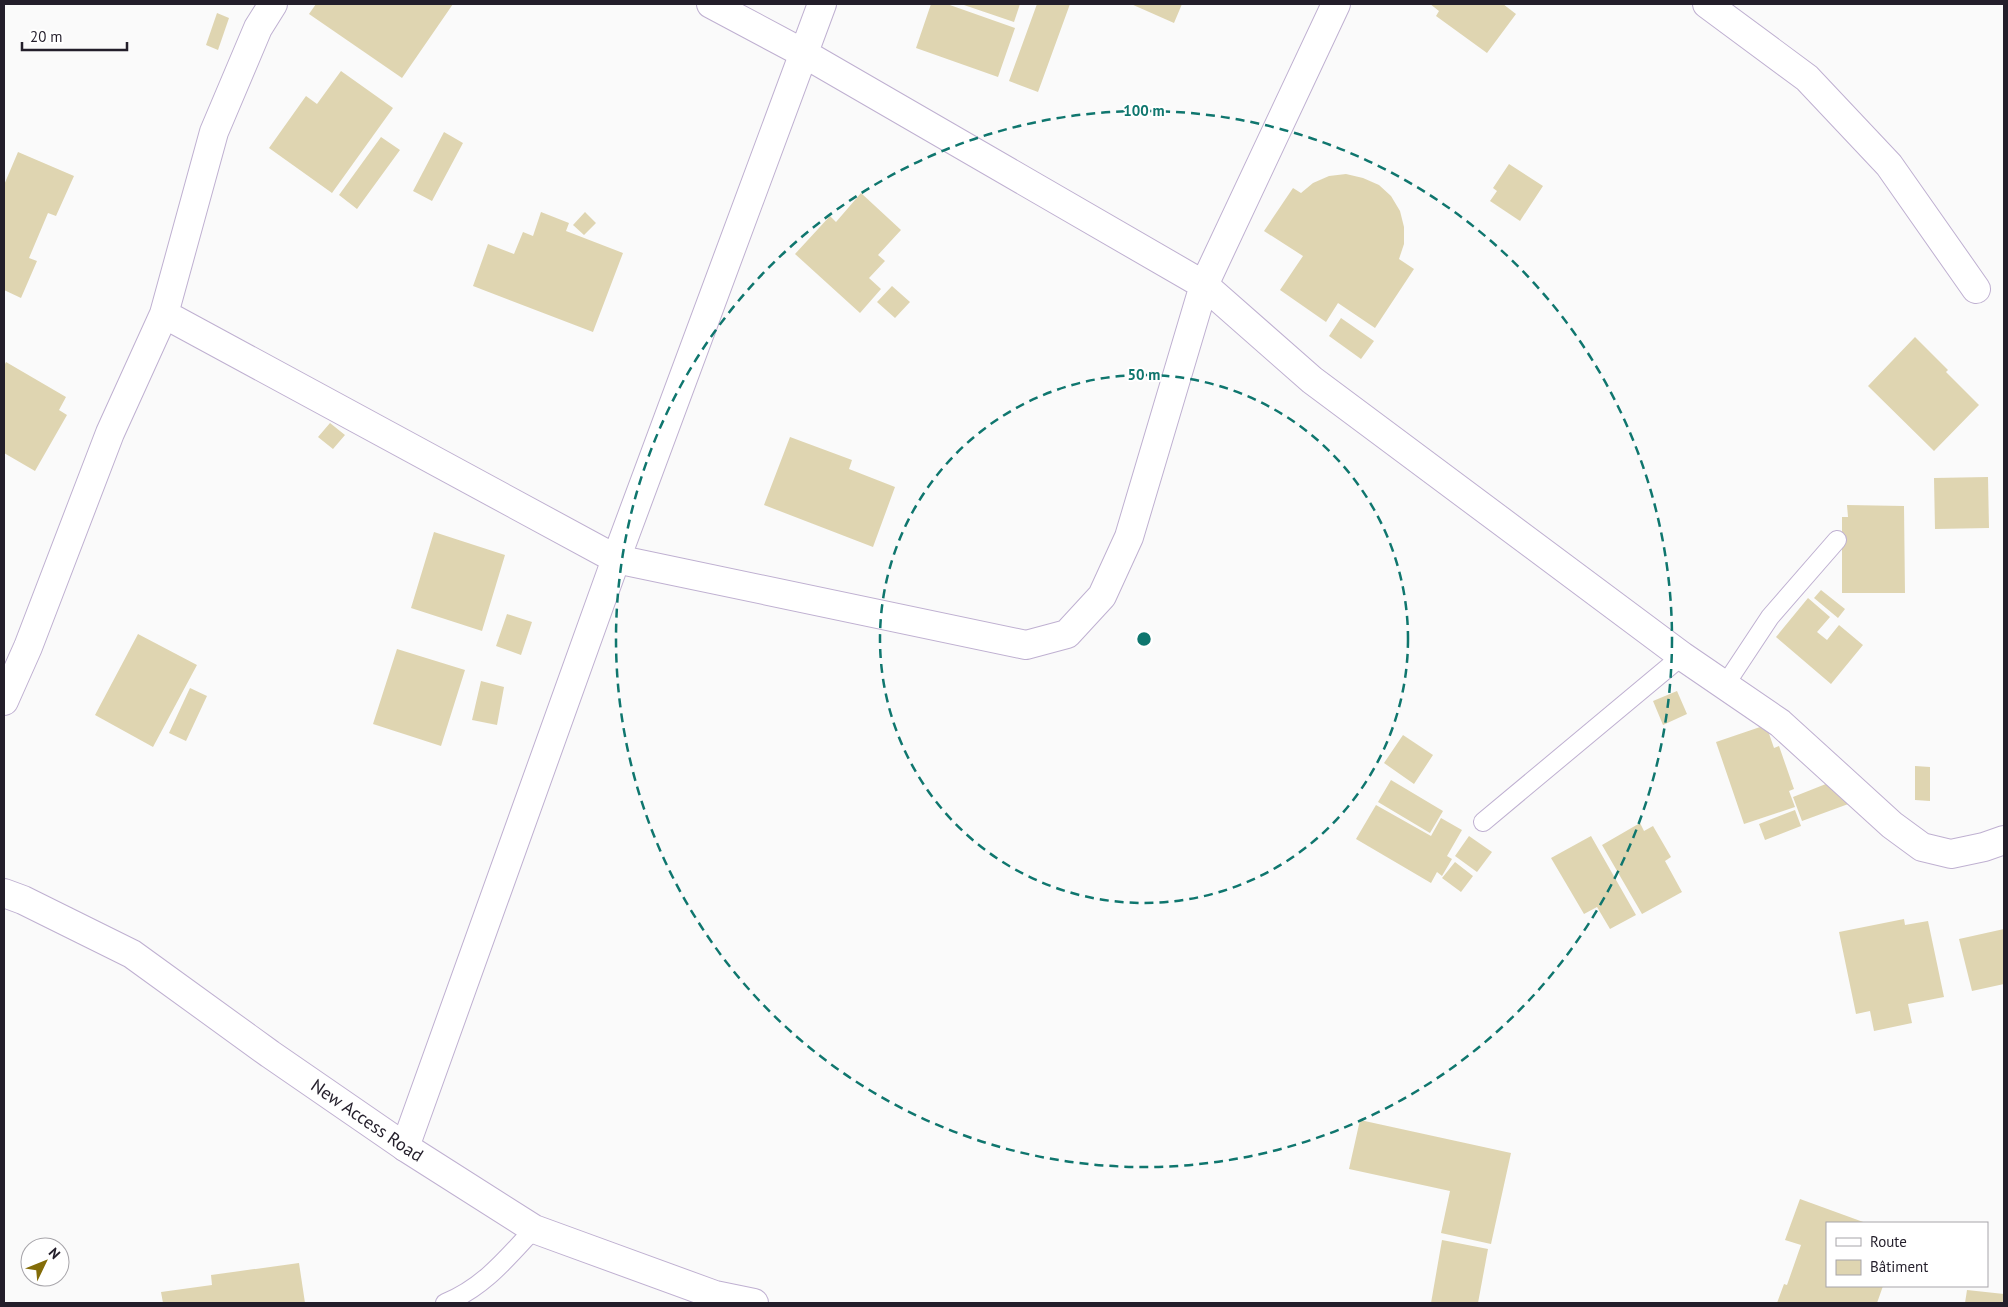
<svg xmlns="http://www.w3.org/2000/svg" width="2008" height="1307" font-family="'PT Sans',sans-serif">
<style>
.building{fill:#dfd5b1}
.lines{fill:none;stroke-linecap:round;stroke-linejoin:round}
.service-casing{stroke:#bfb0d1;stroke-width:20}
.minor-casing{stroke:#bfb0d1;stroke-width:30}
.secondary-casing{stroke:#bfb0d1;stroke-width:30}
.service{stroke:#fff;stroke-width:18}
.minor{stroke:#fff;stroke-width:28}
.secondary{stroke:#fff;stroke-width:28}
.ring{fill:none;stroke:#0f766e;stroke-width:2.5;stroke-dasharray:9 6}
.labels{text-anchor:middle;stroke-width:4;stroke-linejoin:round;paint-order:stroke}
.street-label{font-size:18px;fill:#231e2a;stroke:#fff}
.centre{fill:#0f766e;stroke:#fff;stroke-width:2.5}
.ring-label{font-size:15px;text-anchor:middle;font-weight:bold;fill:#0f766e;stroke:#fff;stroke-width:4;stroke-linejoin:round;paint-order:stroke}
</style>
<rect width="100%" height="100%" fill="#fafafa"/>
<path class="building" d="M316,4H453L402,78L309,14Z
M931,4H947L1015,28L998,77L916,48Z
M961,4H1020L1014,22Z
M1037,4H1070L1038,92L1009,81Z
M1131,4H1182L1174,23Z
M1430,4H1503L1516,14L1487,53L1436,16L1439,11Z
M217,13L229,18L218,50L206,45Z
M341,71L393,108L332,193L269,148L306,96L317,104Z
M444,132L463,143L432,201L413,191Z
M381,137L400,150L357,209L339,195Z
M18,152L74,176L56,216L48,213L29,258L37,261L21,298L4,290V185Z
M1509,164L1543,186L1520,221L1490,201L1497,191L1493,188Z
M1346,174L1363,178L1379,185L1391,196L1400,211L1404,227V244L1399,259L1414,269L1375,328L1338,303L1326,322L1280,290L1303,256L1264,231L1293,188L1301,193L1313,183L1329,176Z
M861,193L901,230L878,255L885,261L869,278L881,289L860,313L795,254L830,216L836,222Z
M541,212L569,223L566,231L623,253L593,332L473,286L488,244L514,254L523,232L533,236Z
M585,212L596,223L584,235L573,225Z
M892,286L910,302L895,318L877,302Z
M1341,318L1374,341L1361,359L1329,336Z
M1915,337L1948,370L1946,372L1979,405L1934,451L1868,386Z
M6,362L66,397L59,410L67,415L35,471L4,453V366Z
M330,423L345,435L333,449L318,437Z
M790,437L852,460L849,469L895,487L873,547L764,505Z
M1988,477L1989,528L1935,529L1934,478Z
M1847,505L1904,506L1905,593H1842V517H1848Z
M434,532L505,555L482,631L411,608Z
M1821,590L1845,609L1838,618L1814,598Z
M1808,598L1830,617L1817,632L1827,640L1839,625L1863,645L1831,684L1776,637Z
M507,614L532,622L521,655L496,646Z
M138,634L197,665L153,747L95,715Z
M397,649L465,670L441,746L373,724Z
M481,681L504,687L497,725L472,720Z
M190,688L207,696L186,741L169,733Z
M1677,691L1687,714L1663,725L1653,701Z
M1766,725L1774,748L1779,746L1794,789L1789,791L1795,807L1744,824L1716,742Z
M1403,735L1433,755L1414,784L1384,763Z
M1915,766L1930,767V801L1915,800Z
M1841,778L1851,803L1802,821L1793,797Z
M1391,780L1443,811L1430,833L1378,802Z
M1376,805L1431,836L1441,818L1462,830L1447,856L1452,859L1442,876L1437,872L1431,883L1356,839Z
M1795,810L1801,826L1765,840L1759,824Z
M1640,823L1644,831L1653,826L1671,857L1665,861L1682,892L1642,914L1602,845Z
M1469,836L1492,852L1477,872L1455,856Z
M1591,836L1636,915L1610,929L1597,907L1584,914L1551,858Z
M1455,862L1473,876L1461,892L1442,878Z
M1904,919L1905,925L1928,921L1944,997L1908,1004L1912,1023L1874,1031L1870,1011L1856,1014L1839,932Z
M2004,929V984L1972,991L1959,939Z
M1360,1120L1511,1153L1491,1244L1441,1233L1450,1191L1349,1169Z
M1800,1199L1866,1223H1827V1286H1883L1877,1303H1777L1784,1284L1787,1285L1801,1245L1785,1240Z
M1442,1240L1488,1249L1478,1303H1431Z
M299,1263L305,1303H163L161,1292L212,1285L211,1275Z
M1967,1290L2004,1294V1303H1965Z"/>
<g class="lines">
<defs>
<path id="service" d="M1725,685L1770,617L1837,540
M1483,822L1682,656
M445,1303C483,1288 507,1258 534,1229"/>
<path id="minor" d="M711,4L803,53L1204,285L1312,380L1682,656L1780,723L1892,825L1922,847L1951,854L1984,847L2004,840
M1707,4L1807,78L1889,165L1976,289
M164,314L616,559L1026,645L1067,634L1102,596L1129,537L1204,285L1336,4
M4,701L28,647L110,433L164,314L214,132L258,28L273,4
M405,1147L616,559L822,4"/>
<g id="secondary">
<path id="s1" d="M4,893L23,900L132,954L270,1054L405,1147L534,1229L715,1295L754,1303"/>
</g>
</defs>
<use href="#service" class="service-casing"/>
<use href="#minor" class="minor-casing"/>
<use href="#secondary" class="secondary-casing"/>
<use href="#service" class="service"/>
<use href="#minor" class="minor"/>
<use href="#secondary" class="secondary"/>
</g>
<g class="ring">
<circle cx="1144" cy="639" r="264"/>
<circle cx="1144" cy="639" r="528"/>
</g>
<g class="labels">
<g class="street-label">
<text dy="6" stroke="none"><textPath href="#s1" startOffset="430">New Access Road</textPath></text>
</g>
</g>
<circle cx="1144" cy="639" r="8" class="centre"/>
<g class="ring-label">
<text x="1144" y="116">100 m</text>
<text x="1144" y="380">50 m</text>
</g>
<rect width="2008" height="1307" fill="none" stroke="#231e2a" stroke-width="10"/>
<rect x="1826" y="1222" width="162" height="65" fill="#ffffff" stroke="#a7a5aa"/>
<rect x="1836" y="1238" width="25" height="8" fill="#ffffff" stroke="#a7a5aa"/>
<text x="1870" y="1247" font-size="15" fill="#231e2a">Route</text>
<rect x="1836" y="1260" width="25" height="15" fill="#dfd5b1" stroke="#a7a5aa"/>
<text x="1870" y="1272" font-size="15" fill="#231e2a">Bâtiment</text>
<g transform="translate(45 1262) rotate(47)"><circle r="24" fill="#ffffff" stroke="#a7a5aa"/>
<path d="M0-4L9 19L0 12L-9 19Z" fill="#836c08"/>
<text y="-8" font-size="14" font-weight="bold" text-anchor="middle" fill="#231e2a">N</text>
</g>
<path d="M22 42v8h105v-8" fill="none" stroke="#231e2a" stroke-width="2.5"/>
<text x="30" y="42" font-size="15" fill="#231e2a" stroke="#ffffff" stroke-width="4" paint-order="stroke">20 m</text>
</svg>
